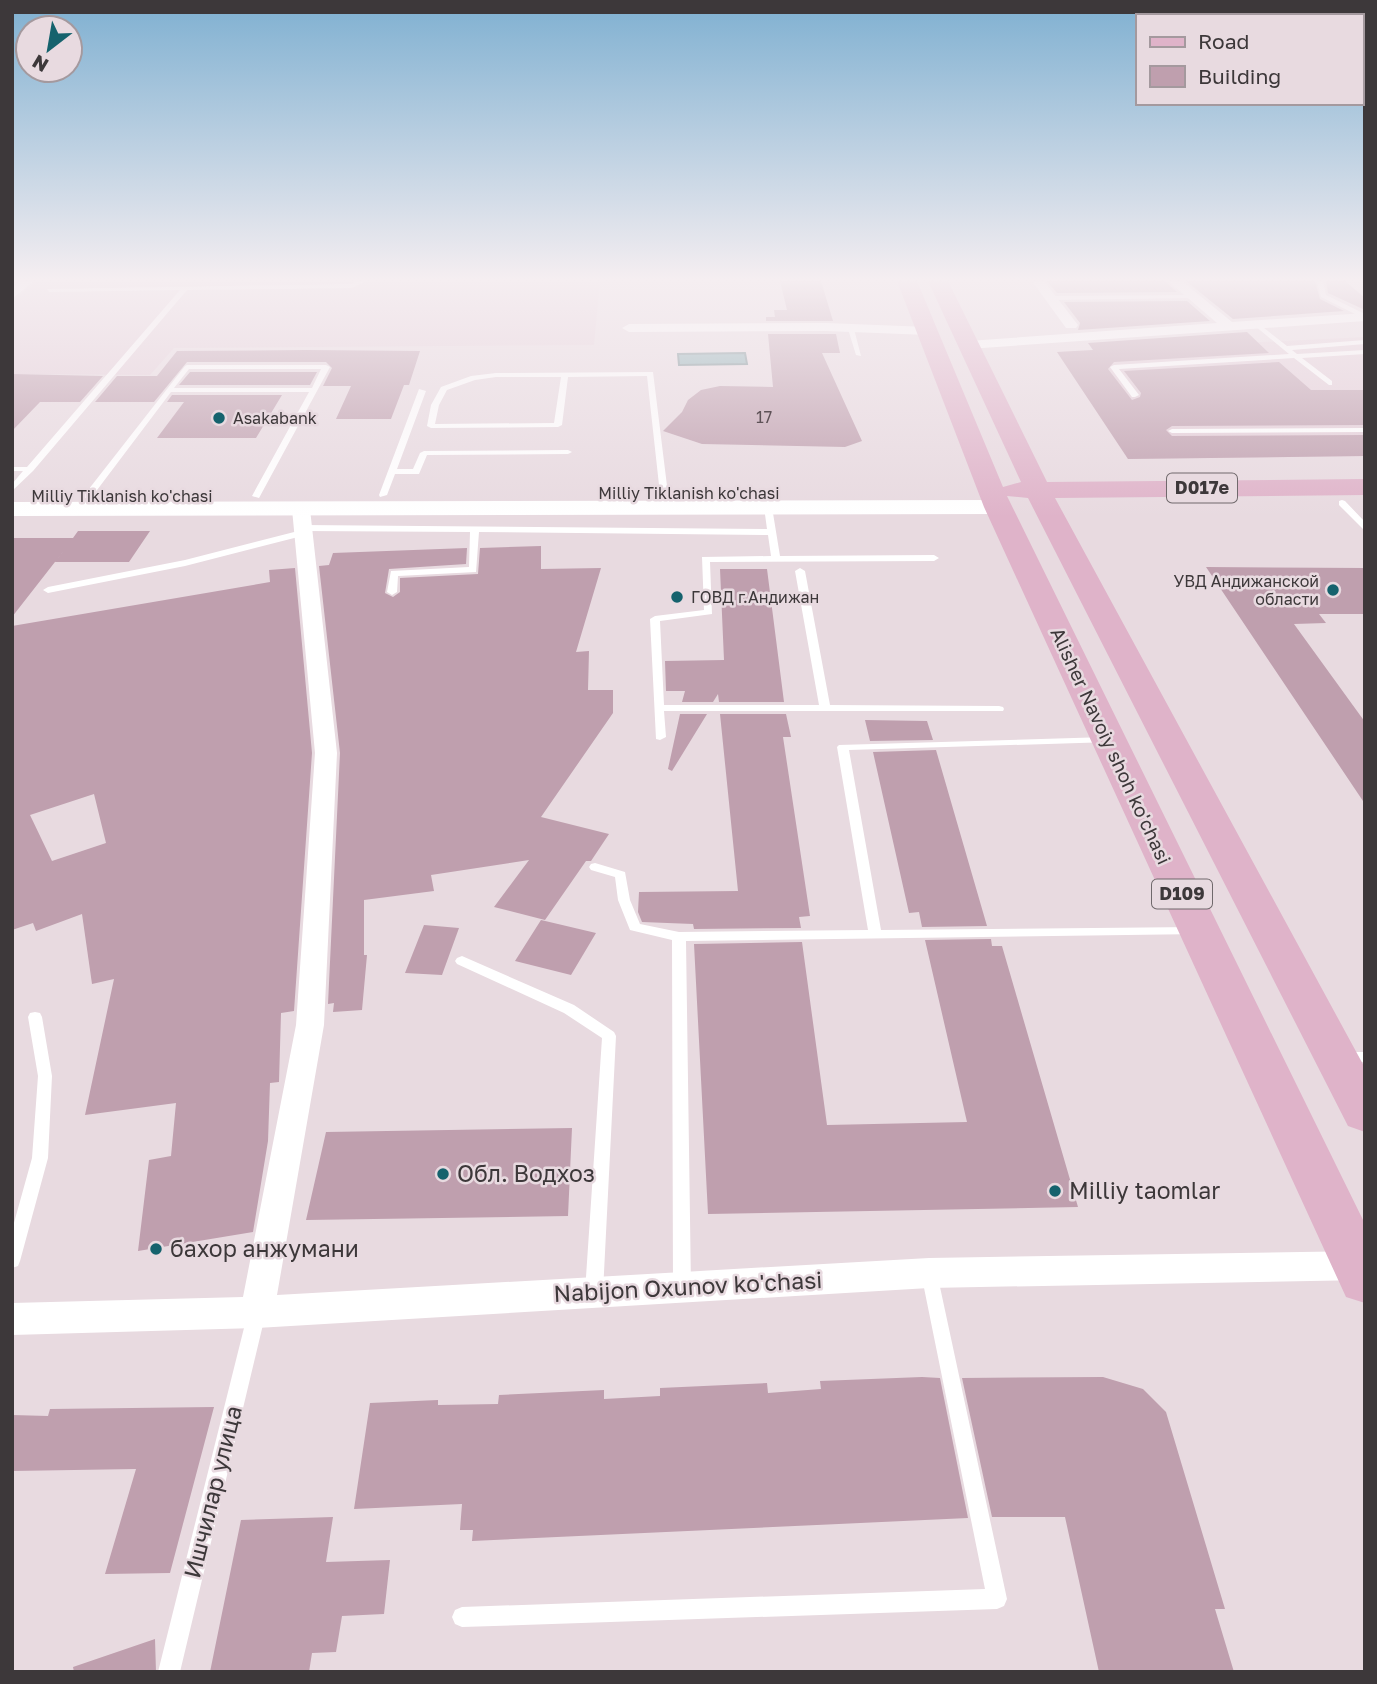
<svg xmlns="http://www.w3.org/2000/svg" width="1377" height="1684" font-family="'Golos Text',sans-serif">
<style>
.built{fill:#e4ced8}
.water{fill:#83a9af;stroke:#6e878c;stroke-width:2}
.building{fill:#bf9fae;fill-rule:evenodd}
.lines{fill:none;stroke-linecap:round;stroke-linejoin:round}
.service{fill:#fff;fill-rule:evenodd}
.minor{fill:#fff;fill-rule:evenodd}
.secondary{fill:#fff;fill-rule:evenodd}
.primary{fill:#dfb3c9;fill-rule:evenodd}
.poi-dot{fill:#15626d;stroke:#e8dae0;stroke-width:2.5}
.labels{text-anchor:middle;stroke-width:5;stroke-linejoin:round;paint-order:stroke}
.number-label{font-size:16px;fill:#5e5257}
.far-poi-label{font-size:16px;fill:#3d383a;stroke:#e8dae0;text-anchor:start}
.far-street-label{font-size:16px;fill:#3d383a;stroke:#e8dae0}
.shield{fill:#e8dae0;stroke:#70696c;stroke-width:2}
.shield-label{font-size:18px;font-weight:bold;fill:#3d383a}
.street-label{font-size:19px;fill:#3d383a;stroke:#e8dae0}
.near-poi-label{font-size:23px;fill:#3d383a;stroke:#e8dae0;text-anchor:start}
.near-street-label{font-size:23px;fill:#3d383a;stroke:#e8dae0}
</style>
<rect width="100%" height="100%" fill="#e8dae0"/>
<path class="built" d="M37,281H600L594,345L174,348L150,375L12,374V302Z
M1365,337V456L1128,459L1057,352Z"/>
<path class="water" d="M745,353L747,364L679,365L678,354Z"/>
<path class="building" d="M780,281H821L833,321H766V317H775L774,310H787Z
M1047,281H1165L1177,292L1057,293Z
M1186,281H1315L1320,299L1344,311L1233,319Z
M1326,281H1345L1365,298V310L1328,293Z
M1187,301L1210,321L1078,330L1080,323L1064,302Z
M1247,332L1269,353L1114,362L1108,369L1132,400L1140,397L1141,393L1124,371L1279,362L1311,390H1365V425L1172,426L1166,430L1172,436L1365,435V456L1128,459L1057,352L1093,350L1088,343Z
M768,334H836L840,353H822L862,441L845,447L702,444L663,431L682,412L688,400L701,390L720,386L773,387Z
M306,350L420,351L409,385H404L391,419H336L351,386H323L332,368L326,362H187L154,402H95L117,376H157L177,351Z
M190,372H317L310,385H179Z
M12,374L103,376L80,402H40L12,431Z
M172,395H282L256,438H157L184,402H167Z
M78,531H150L129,562H55L69,544L12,617V538H73Z
M541,546V569L601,568L576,652L589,651L588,690H613V713L541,817L609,834L591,861H586L545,920L494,907L529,860L431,875L434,891L364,900V955H367L362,1010L333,1012L334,1003L328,1004L340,753L319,566L329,565L333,553L467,548L466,564L389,569L385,593L393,597L400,592V578L478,574L480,548Z
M1206,567L1365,568V614H1319L1326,623L1294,624L1365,722V804Z
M295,568L312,753L294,1011L281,1013L279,1082L270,1083L268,1141L253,1232L138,1251L149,1160L171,1156L176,1103L85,1115L114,979L92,984L82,914L36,931L33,923L12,930V626L270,582L269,570ZM94,794L106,843L52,861L30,815Z
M720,569H767L784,702H719L718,694L713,702H682L685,691H666L665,661L724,660Z
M680,714H707L672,771L668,769Z
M720,714H786L791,737H783L810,916L799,917L801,928L694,929L693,924L642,922L638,912L639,892L738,891Z
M865,720L927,721L933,740L870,741Z
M936,750L987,926L922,927L919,912L909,913L873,752Z
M541,920L596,933L571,975L515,961Z
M424,925L459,928L442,975L405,973Z
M991,939L992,946H1002L1078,1207L708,1214L694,944L802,942L827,1125L967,1122L925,940Z
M572,1128L568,1216L306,1220L326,1132Z
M922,1377L940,1378L968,1518L472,1541L473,1530H460L462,1504L354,1509L370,1403L438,1400V1405L498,1404L499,1395L604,1390V1399L660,1396V1388L767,1383L768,1393L821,1389L820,1381Z
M1103,1377L1143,1389L1166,1412L1225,1609H1215L1234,1672H1099L1065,1517H992L962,1378Z
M214,1407L170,1573L105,1574L136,1469L12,1471V1415L48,1416L50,1409Z
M333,1517L326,1562L390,1560L384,1614L342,1616L336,1652L312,1653L309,1672H210L241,1520Z
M155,1639L156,1672H74L73,1667Z"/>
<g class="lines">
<path class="service" d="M357,281H366L352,288L187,290L33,471L12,491V484L23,471H12V467H27L180,290L49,292L47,289L351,284Z
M1317,281H1323L1326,295L1365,314V319L1321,297Z
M1194,295L1192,298L1050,300L1047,298L1050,296Z
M1255,324H1259L1287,346L1365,340V344L1292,350L1297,354L1365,350V354L1302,358L1332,381V385H1329L1294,358L1119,369L1139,395L1135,397H1132L1110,367L1114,365L1289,354L1255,326Z
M851,327L854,329L861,356L856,355L848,329Z
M187,365H326L330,367L259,498L252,496L309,392H171L91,498H85V494L185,366ZM189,369H321L312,388H174Z
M653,372L668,494L664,497L660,494L647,376L568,377L562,425L558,427L431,428L427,426L431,405L441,387L471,376L496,373ZM496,377H561L554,423L435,424L439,405L447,390L475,380Z
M419,389L426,391L397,469H413L420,453L424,451L568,450L572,452L568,454L427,455L419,474H395L387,495L380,497L379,495Z
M1365,428V432L1172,433L1168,431L1172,429Z
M1342,500L1345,501L1365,522V531L1339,505V501Z
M768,504L772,507L780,556L934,555L939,558L934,561L710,562L712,614L660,621L664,705H819L795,571L800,568L805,571L830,705L999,706L1003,707L1004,709L1003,711H664L666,737L660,740L656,739L650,619L655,616L704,610L702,557L771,556L768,535L479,532L476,572L398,576L397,592L392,595L387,592L391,571L469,567L470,532L304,531L307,533L306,535L185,566L48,593L43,590L48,587L185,560L302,530L299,528L303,525L767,529L764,507Z
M1107,737L1111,738L1113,740L1111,742L849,750L881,930L1196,927L1201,928L1203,931L1201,934L686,941L691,1287L688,1292L682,1295L676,1292L673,1287L672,940L630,930L618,900L615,877L591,870L589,867L591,864L595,863L625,872L630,900L640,924L679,932L868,930L837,747L839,745Z
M462,956L574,1005L614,1032L616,1036L603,1292L600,1297L594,1300L588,1297L585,1292L602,1038L564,1013L457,964L455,961L457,958Z
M35,1012L40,1013L42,1017L52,1076L48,1158L20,1261L18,1266L12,1268V1230L32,1158L38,1076L28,1017L30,1013Z
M1342,1052H1365V1062L1337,1061L1335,1057L1337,1053Z
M929,1266L935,1268L937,1273L1007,1599L1004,1606L997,1609L462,1627L455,1624L452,1617L455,1610L462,1607L985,1589L921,1273L923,1268Z
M257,1304L263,1307L266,1312L180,1672H158L248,1312L251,1307Z"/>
<path class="minor" d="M20,281H34L12,299V288Z
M1032,281H1044L1078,325L1076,328H1066Z
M1168,281H1182L1232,322L1365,313V321L968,349L961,345L968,341L1217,323Z
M826,323L928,327L935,331L928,335L826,331L629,332L622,328L629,324Z
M301,504L310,509L337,753L324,1025L277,1295L929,1258L1364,1251L1365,1280L929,1288L257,1328L12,1335V1303L243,1297L296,1025L315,753L292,509Z"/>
<path class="secondary" d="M998,500L1007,502L1010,507L1007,512L998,514L12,516V502Z"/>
<path class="primary" d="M897,281H917L1003,487L1021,482L928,281H948L1047,482L1365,479V495L1055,498L1365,1068V1132L1348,1126L1028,498L1007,496L1365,1224V1303L1346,1297L984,507Z"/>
</g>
<linearGradient id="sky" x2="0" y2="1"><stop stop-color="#7fb0d1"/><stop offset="0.54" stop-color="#f5eef1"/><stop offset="1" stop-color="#f5eef1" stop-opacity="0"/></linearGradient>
<rect width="1377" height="517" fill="url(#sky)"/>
<g class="poi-dot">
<circle cx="219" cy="418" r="7"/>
<circle cx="1333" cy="590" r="7"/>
<circle cx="677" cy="597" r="7"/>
<circle cx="443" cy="1174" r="7"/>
<circle cx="1055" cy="1191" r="7"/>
<circle cx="156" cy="1249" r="7"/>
</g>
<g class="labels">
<g class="number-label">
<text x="764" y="423">17</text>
</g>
<g class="far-poi-label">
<text x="233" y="424">Asakabank</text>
<text x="1319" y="587" text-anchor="end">УВД Андижанской<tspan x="1319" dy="18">области</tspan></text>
<text x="691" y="603">ГОВД г.Андижан</text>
</g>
<g class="far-street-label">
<text x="689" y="499">Milliy Tiklanish ko'chasi</text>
<text x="122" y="502">Milliy Tiklanish ko'chasi</text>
</g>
<g class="shield">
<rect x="1167" y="473.5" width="70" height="29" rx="5"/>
<rect x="1152" y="879.5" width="60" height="29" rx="5"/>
</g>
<g class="shield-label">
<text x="1202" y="494">D017e</text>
<text x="1182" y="900">D109</text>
</g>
<g class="street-label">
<text transform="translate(1111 746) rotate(65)" y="7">Alisher Navoiy shoh ko'chasi</text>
</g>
<g class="near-poi-label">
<text x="457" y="1182">Обл. Водхоз</text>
<text x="1069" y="1199">Milliy taomlar</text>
<text x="170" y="1257">бахор анжумани</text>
</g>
<g class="near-street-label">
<text transform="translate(688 1287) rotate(-3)" y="8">Nabijon Oxunov ko'chasi</text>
<text transform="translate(213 1492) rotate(-76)" y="8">Ишчилар улица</text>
</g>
</g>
<rect width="1377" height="1684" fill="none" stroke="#3d383a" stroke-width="28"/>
<rect x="1136" y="14" width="228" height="91" fill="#e8dae0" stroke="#a4999e" stroke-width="2"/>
<rect x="1150" y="37" width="35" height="10" fill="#dfb3c9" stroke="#a4999e" stroke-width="2"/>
<text x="1198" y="49" font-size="21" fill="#3d383a">Road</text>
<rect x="1150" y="66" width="35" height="21" fill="#bf9fae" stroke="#a4999e" stroke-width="2"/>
<text x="1198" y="84" font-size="21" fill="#3d383a">Building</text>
<g transform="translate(49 49) rotate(211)"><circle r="33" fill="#e8dae0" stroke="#a4999e" stroke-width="2"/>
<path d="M0-5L12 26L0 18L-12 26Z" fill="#15626d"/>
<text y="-10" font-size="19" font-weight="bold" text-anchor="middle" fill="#3d383a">N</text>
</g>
</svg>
